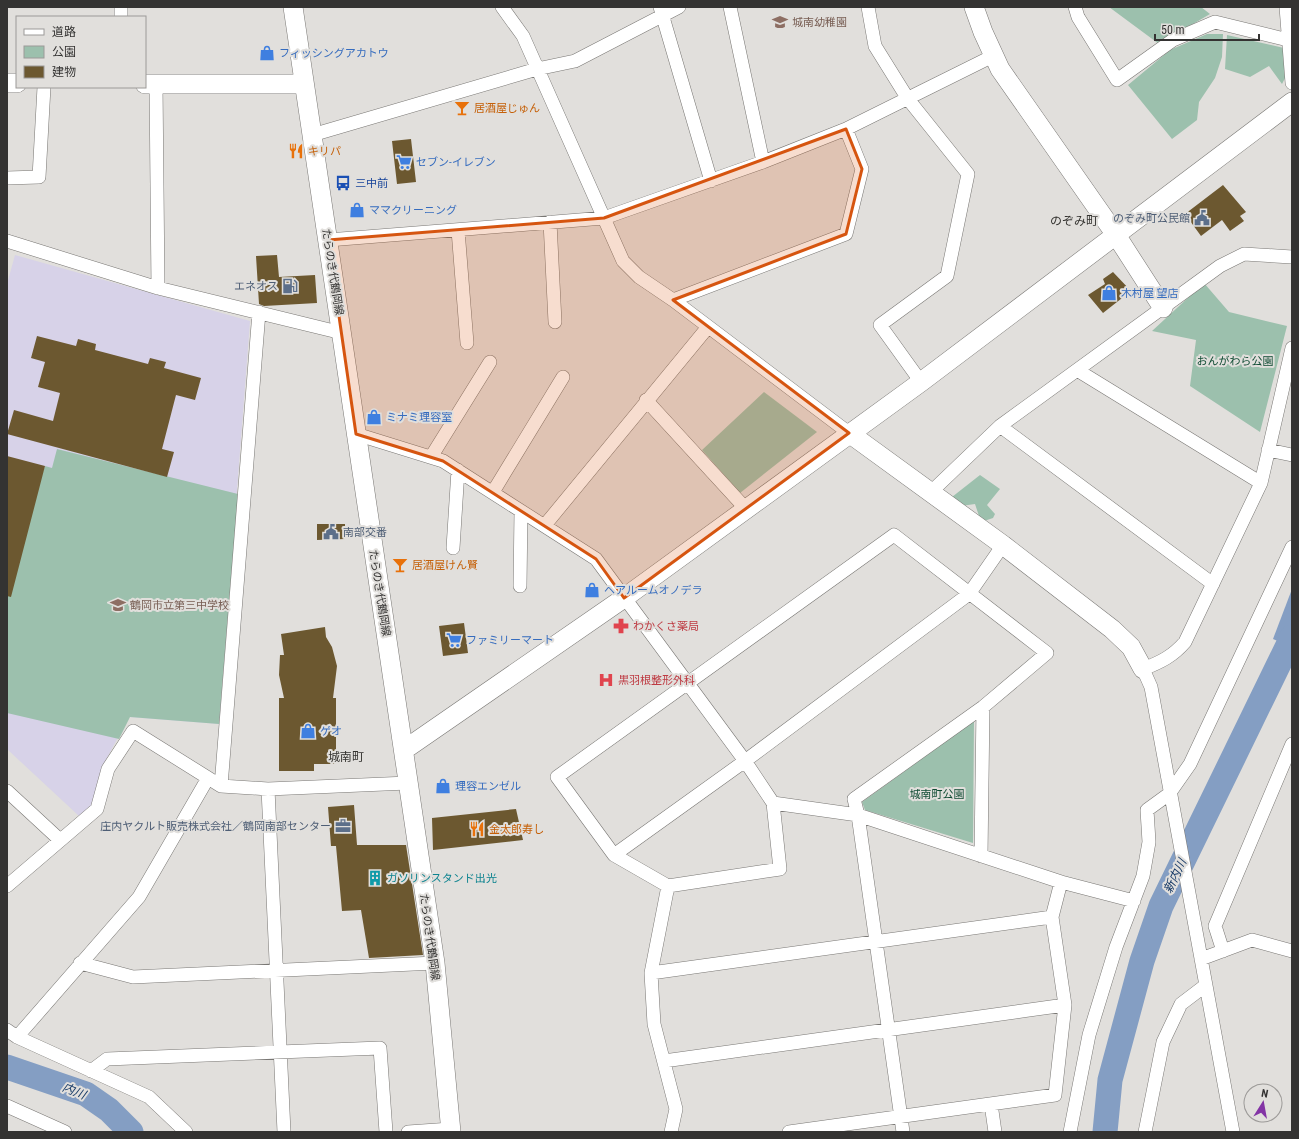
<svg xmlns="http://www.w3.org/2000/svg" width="1299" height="1139" font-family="'Roboto Condensed','Noto Sans JP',sans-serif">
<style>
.education{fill:#d7d2e8}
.green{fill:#9cc0ad}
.water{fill:#849ec3}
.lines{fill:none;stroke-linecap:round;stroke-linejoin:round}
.river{stroke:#849ec3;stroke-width:25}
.building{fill:#6c5830}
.street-casing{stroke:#797774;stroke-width:14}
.secondary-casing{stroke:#797774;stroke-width:20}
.street{stroke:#fff;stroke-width:13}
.secondary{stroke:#fff;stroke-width:19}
.marked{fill:#d65510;fill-opacity:0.2;stroke:#d65510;stroke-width:3;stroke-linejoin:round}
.labels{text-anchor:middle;stroke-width:4;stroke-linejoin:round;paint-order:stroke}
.education-label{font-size:11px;fill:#785e54;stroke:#e1dfdc;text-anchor:start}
.shop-label{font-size:11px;fill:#366cbe;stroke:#e1dfdc;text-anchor:start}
.food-label{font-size:11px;fill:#c56008;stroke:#e1dfdc;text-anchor:start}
.transit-label{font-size:11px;fill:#164399;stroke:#e1dfdc;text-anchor:start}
.service-label{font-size:11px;fill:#4e5e75;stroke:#e1dfdc;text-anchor:end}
.street-label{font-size:11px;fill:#343332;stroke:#e1dfdc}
.park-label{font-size:11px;fill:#0e4b32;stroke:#e1dfdc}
.health-label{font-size:11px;fill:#be3a42;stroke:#e1dfdc;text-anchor:start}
.culture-label{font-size:11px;fill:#0d838f;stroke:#e1dfdc;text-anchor:start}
.neighbourhood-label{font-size:12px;fill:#33322f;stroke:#e1dfdc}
.water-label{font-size:12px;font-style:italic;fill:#133765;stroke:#e1dfdc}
</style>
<rect width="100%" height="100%" fill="#e1dfdc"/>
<path class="education" d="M15,255L250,321L219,724L129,717L102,767L92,805L79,816L7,749V284Z"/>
<path class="green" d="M1109,7H1201L1210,14L1159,44Z
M1207,34H1223L1222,57L1215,78L1199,102L1197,120L1172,139L1128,85L1170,50Z
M1227,35L1284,48L1285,78L1282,84L1269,66L1250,77L1225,69Z
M1204,283L1229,312L1287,326L1260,432L1190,386L1196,340L1152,331Z
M764,392L817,432L740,493L702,450Z
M57,449L238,494L219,724L130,717L119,739L7,713V575L45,466L52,468Z
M980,475L1000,489L987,505L995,514L993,518L981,522L975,504L961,506L952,497Z
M974,721L973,843L865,810L862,802Z"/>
<path class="water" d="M1292,589V647L1273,639Z"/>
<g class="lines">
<path class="river" d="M7,1067L86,1094L109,1110L131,1132
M1105,1132L1110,1080L1142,961L1161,906L1292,637"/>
</g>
<path class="building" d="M411,139L416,182L397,184L392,141Z
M1223,185L1246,212L1240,216L1244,221L1230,231L1222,220L1201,236L1185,214Z
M277,255L279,277L315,275L317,303L264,306L259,304L256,256Z
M1113,272L1131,291L1103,313L1088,295L1105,284L1103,279Z
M37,336L76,346L78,339L96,344L95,350L148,364L150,358L166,362L164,368L201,378L195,400L176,395L162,449L174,452L167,477L7,434L14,410L53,421L60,393L38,387L45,362L31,358Z
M7,456L45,466L11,597L7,596Z
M317,524H345V539L317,540Z
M464,623L468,653L443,656L439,626Z
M325,627L326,637L332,647L337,666L333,698H336V764H314V771H279V698H284L279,675L280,655H284L281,634Z
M354,805L357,845H406L423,955L369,958L361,910L342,911L336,846H331L328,807Z
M516,809L523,840L433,850L432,818Z"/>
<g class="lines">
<defs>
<path id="street" d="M502,7L523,36L623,261L639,277L673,300L849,433
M660,7L711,181
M730,7L763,162
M868,7L875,46L908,99L968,174L947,276L880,325L921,382
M1075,7L1078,17L1117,80L1173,40L1215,22L1288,40
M1286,7L1292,83
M121,17V7
M156,84L158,288
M312,135L537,69L575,61L679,7
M7,178L39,177L44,87
M550,222L555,322
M458,230L467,343
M328,240L604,218L763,162L846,129L993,56
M7,241L158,288L342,333
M673,300L846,234L862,169L846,129
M1077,370L1261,483
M646,400L746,509
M1000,426L1213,584
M356,434L443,461L596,559L745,761L773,803L858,815L1061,882L1134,901
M1268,450L1292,455
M431,457L490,362
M493,492L563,377
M931,492L1000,426L1220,266L1244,254L1292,257
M545,525L708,327
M453,548L458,470
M520,586L521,511
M221,786L259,312
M268,789L284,1132
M7,791L60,840
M614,855L745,761L969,594L1003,545
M981,856L983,707
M7,886L97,809L108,769L133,731L221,786L268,789L408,783
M668,886L780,869L773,803
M1223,951L1215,926L1292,744
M1201,959L1252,940L1292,951
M80,963L133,977L435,963
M651,973L1052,917
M7,1030L17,1037L149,1097L186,1132
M17,1037L139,897L208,778
M664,1061L1065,1005
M91,1071L107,1059L380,1048L386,1132
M991,1104L995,1132
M7,1106L65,1132
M408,1132L451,1129
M671,1132L676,1109L654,1024L651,973L668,886L614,855L557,777L894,535L1047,653L983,707L854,799L858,815L903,1132
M789,1132L1055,1095L1065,1005L1052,917L1061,882
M1070,1132L1089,1035L1116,947L1143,876L1149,842L1147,810L1169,794L1190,764L1292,547
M1145,1132L1163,1042L1181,1004L1206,985
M1233,1132L1151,687L1143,669C1161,662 1173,656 1185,642L1261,483L1292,348"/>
<path id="secondary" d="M293,7L435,963L451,1132
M974,7L983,32L1000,69L1116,235L1163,308
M7,83H17
M145,84H304
M849,433L1003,545L1112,629L1131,647L1143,669
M404,750L624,598L921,382L1292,102"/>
</defs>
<use href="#street" class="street-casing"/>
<use href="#secondary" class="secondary-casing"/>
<use href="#street" class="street"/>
<use href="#secondary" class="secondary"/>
</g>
<path class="marked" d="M846,129L862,169L846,234L673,300L849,433L624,598L596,559L443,461L356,434L328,240L604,218Z"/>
<defs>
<symbol id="school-bare" viewBox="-9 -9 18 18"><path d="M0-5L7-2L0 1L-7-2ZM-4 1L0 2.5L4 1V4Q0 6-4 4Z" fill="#8d6e63" stroke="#e1dfdc" stroke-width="2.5" paint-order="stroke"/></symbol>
<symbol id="shop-bare" viewBox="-9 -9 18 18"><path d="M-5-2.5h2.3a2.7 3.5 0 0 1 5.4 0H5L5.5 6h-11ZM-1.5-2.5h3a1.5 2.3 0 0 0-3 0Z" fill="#3f7fe0" stroke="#e1dfdc" stroke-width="2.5" paint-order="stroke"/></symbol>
<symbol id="bar-bare" viewBox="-9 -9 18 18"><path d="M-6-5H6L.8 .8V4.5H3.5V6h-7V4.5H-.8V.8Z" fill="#e8710a" stroke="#e1dfdc" stroke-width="2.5" paint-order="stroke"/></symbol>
<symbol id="restaurant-bare" viewBox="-9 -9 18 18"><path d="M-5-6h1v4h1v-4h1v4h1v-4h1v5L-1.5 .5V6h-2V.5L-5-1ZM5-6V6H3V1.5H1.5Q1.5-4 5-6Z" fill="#e8710a" stroke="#e1dfdc" stroke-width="2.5" paint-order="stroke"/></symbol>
<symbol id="supermarket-bare" viewBox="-9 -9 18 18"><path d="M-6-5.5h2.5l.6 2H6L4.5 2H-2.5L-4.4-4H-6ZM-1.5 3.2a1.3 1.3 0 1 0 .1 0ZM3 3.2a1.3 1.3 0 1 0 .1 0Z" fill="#3f7fe0" stroke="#e1dfdc" stroke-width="2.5" paint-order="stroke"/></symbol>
<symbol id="bus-bare" viewBox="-9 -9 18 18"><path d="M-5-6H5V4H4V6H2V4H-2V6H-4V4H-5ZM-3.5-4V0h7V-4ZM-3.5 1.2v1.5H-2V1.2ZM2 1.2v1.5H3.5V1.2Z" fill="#1a4fb4" stroke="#e1dfdc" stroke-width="2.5" paint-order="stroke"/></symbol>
<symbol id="civic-bare" viewBox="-9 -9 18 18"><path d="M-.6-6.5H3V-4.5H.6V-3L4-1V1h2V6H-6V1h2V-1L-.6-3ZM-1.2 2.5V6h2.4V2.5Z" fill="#5c6f8a" stroke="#e1dfdc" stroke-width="2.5" paint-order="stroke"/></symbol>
<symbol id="fuel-bare" viewBox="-9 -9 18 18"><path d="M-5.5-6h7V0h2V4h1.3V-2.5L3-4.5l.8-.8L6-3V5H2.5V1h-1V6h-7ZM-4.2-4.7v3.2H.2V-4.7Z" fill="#5c6f8a" stroke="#e1dfdc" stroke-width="2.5" paint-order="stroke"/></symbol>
<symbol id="pharmacy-bare" viewBox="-9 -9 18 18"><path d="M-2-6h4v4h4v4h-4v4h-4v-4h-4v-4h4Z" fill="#e0444e" stroke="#e1dfdc" stroke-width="2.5" paint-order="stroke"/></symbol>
<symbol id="hospital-bare" viewBox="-9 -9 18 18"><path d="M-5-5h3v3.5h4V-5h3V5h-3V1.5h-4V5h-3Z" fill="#e0444e" stroke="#e1dfdc" stroke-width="2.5" paint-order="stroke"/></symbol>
<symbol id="office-bare" viewBox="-9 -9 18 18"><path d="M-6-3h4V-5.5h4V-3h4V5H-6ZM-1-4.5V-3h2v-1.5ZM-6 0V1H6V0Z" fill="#5c6f8a" stroke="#e1dfdc" stroke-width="2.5" paint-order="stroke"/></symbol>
<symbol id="building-bare" viewBox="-9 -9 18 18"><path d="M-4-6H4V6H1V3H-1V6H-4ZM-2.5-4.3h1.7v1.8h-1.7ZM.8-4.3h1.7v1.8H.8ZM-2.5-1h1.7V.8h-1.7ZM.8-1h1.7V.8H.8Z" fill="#0f9aa8" stroke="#e1dfdc" stroke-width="2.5" paint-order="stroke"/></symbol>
</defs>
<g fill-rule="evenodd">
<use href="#school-bare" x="769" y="11" width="22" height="22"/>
<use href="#shop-bare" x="256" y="42" width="22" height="22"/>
<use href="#bar-bare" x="451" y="97" width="22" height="22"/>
<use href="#restaurant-bare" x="285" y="140" width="22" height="22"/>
<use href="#supermarket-bare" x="393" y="151" width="22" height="22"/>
<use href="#bus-bare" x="332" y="172" width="22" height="22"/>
<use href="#shop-bare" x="346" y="199" width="22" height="22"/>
<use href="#civic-bare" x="1191" y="207" width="22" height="22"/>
<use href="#fuel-bare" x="279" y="275" width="22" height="22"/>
<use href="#shop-bare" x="1098" y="282" width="22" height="22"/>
<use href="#shop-bare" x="363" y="406" width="22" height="22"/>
<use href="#civic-bare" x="320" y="521" width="22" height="22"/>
<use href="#bar-bare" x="389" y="554" width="22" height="22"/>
<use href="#shop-bare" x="581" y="579" width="22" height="22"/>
<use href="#school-bare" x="107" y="594" width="22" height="22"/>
<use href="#pharmacy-bare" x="610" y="615" width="22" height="22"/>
<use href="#supermarket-bare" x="443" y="629" width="22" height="22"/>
<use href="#hospital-bare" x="595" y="669" width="22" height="22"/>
<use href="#shop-bare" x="297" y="720" width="22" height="22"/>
<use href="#shop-bare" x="432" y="775" width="22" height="22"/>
<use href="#office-bare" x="332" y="815" width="22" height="22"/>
<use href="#restaurant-bare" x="466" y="818" width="22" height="22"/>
<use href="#building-bare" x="364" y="867" width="22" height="22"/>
</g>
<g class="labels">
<g class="education-label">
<text x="792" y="26">城南幼稚園</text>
<text x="130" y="609">鶴岡市立第三中学校</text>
</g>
<g class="shop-label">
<text x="279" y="57">フィッシングアカトウ</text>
<text x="416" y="166">セブン-イレブン</text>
<text x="369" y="214">ママクリーニング</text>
<text x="1121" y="297">木村屋 望店</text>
<text x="386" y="421">ミナミ理容室</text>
<text x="604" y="594">ヘアルームオノデラ</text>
<text x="466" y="644">ファミリーマート</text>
<text x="320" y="735">ゲオ</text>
<text x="455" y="790">理容エンゼル</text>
</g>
<g class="food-label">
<text x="474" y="112">居酒屋じゅん</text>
<text x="308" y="155">キリパ</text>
<text x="412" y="569">居酒屋けん賢</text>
<text x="489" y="833">金太郎寿し</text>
</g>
<g class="transit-label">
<text x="355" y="187">三中前</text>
</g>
<g class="service-label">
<text x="1190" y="222">のぞみ町公民館</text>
<text x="278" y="290">エネオス</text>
<text x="343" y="536" text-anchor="start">南部交番</text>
<text x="331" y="830">庄内ヤクルト販売株式会社／鶴岡南部センター</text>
</g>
<g class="street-label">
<text transform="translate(333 272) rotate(81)" y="4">たらのき代鶴岡線</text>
<text transform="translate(380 593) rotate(81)" y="4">たらのき代鶴岡線</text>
<text transform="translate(430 937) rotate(82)" y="4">たらのき代鶴岡線</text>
</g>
<g class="park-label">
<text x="1235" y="365">おんがわら公園</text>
<text x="937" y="798">城南町公園</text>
</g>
<g class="health-label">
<text x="633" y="630">わかくさ薬局</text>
<text x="618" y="684">黒羽根整形外科</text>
</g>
<g class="culture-label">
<text x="387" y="882">ガソリンスタンド出光</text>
</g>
<g class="neighbourhood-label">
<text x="1074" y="225">のぞみ町</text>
<text x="346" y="761">城南町</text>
</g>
<g class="water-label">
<text transform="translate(1175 876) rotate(-64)" y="4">新内川</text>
<text transform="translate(74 1091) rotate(22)" y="4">内川</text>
</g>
</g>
<rect width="1299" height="1139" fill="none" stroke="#343332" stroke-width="16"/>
<rect x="16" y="16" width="130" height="72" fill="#e1dfdc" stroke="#9c9a98"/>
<rect x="24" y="29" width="20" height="6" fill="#ffffff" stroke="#9c9a98"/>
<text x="52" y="36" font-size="12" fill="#343332">道路</text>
<rect x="24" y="46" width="20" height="12" fill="#9cc0ad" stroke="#9c9a98"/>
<text x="52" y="56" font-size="12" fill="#343332">公園</text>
<rect x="24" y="66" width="20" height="12" fill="#6c5830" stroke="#9c9a98"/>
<text x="52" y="76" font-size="12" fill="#343332">建物</text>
<g transform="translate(1263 1103) rotate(11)"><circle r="19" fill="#e1dfdc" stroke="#9c9a98"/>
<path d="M0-3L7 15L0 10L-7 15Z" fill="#8334a5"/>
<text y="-6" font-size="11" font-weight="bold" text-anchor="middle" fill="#343332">N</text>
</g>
<path d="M1155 34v6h104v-6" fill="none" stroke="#343332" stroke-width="2"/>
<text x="1161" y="34" font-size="12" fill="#343332" stroke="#e1dfdc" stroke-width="3" paint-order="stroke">50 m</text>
</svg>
